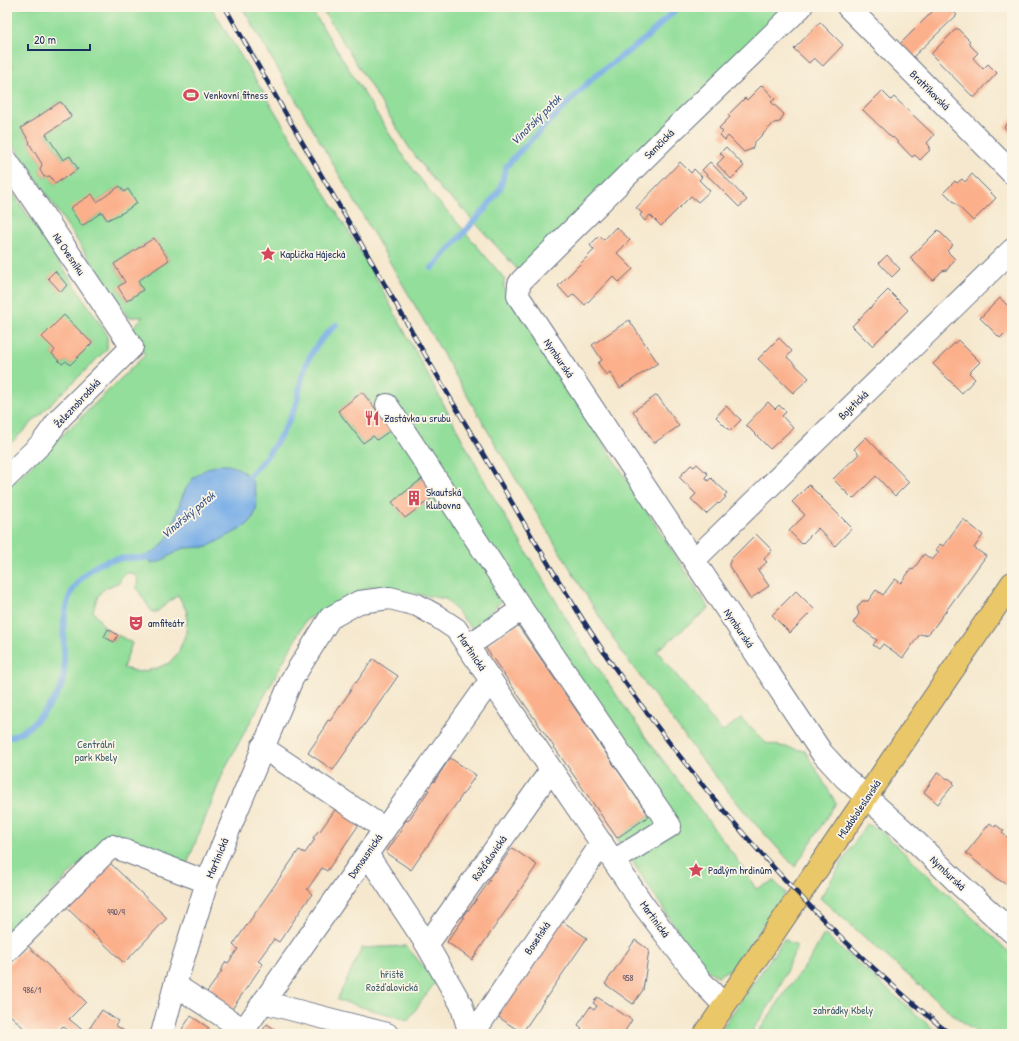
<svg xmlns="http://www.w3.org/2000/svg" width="1019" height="1041" font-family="'Patrick Hand',sans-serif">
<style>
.green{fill:#92de9a;stroke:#56867c;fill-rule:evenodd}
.water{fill:#79afe7;stroke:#4a6fa2}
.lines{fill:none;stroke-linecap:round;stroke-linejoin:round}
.stream{stroke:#79afe7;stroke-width:6}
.building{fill:#fbaf8a}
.minor-casing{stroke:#677085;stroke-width:24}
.major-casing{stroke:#677085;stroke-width:24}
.minor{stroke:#fff;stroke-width:22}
.major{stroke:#eac769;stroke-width:22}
.rail-casing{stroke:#1b2f5e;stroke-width:4.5}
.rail{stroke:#fcf5e5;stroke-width:3;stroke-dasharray:9;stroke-linecap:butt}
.labels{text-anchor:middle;stroke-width:3.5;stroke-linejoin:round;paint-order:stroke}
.number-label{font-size:9px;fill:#534f69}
.street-label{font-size:11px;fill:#1b2f5e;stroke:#fcf5e5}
.poi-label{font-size:11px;fill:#1b2f5e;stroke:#fcf5e5;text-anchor:start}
.park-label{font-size:11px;fill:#395b6d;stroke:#fcf5e5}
.water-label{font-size:12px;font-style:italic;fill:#375587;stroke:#fcf5e5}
</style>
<rect width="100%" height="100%" fill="#fcf5e5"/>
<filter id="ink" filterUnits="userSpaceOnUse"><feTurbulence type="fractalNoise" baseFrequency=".025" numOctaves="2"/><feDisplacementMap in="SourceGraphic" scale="8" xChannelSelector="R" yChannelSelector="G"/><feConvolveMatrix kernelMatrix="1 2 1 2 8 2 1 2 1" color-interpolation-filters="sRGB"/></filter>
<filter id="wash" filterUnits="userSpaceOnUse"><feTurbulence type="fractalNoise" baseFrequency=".012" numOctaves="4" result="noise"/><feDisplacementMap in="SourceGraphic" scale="16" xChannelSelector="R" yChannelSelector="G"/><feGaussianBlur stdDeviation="0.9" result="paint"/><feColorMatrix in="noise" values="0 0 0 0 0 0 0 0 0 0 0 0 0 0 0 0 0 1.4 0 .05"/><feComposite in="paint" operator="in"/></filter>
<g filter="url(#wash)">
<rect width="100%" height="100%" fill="#f5e8ce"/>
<path class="green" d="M7,7H211L370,267L491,493L581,643L644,735L742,866L756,889L774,881L786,893L733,967L718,976L702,968L617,838L649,816L665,807L511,591L473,630L446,599L371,586L306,620L225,768L187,864L109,835L7,936V489L145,355L131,329L143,317H128L7,135V71L13,67L7,58ZM60,102L62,103L71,116L70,118L46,134L63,160L70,156L78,169L55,184L50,176L44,177L40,171L42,164L29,143L30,142L21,128ZM120,186L124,192L107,220L102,212L82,226L97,202ZM154,238L169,260L138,281L143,290L127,301L118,287L125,282L114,264ZM362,392L391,429L377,440L373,436L363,443L338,411ZM244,472L253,482L256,493V510L253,518L248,524L207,547L183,548L174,552L167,558L151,563L149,554L155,551L162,546L168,538L183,494L194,477ZM422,478L435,495L405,518L393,502ZM126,573H132L136,576L138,582L136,587L152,612L155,613L178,595L187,612L186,633L178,653L169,663L155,669L139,672L123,668L132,643L118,635L114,642L104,637L108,629L105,628L93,611C99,590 100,590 120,582L121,577Z
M242,7H310L402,154L433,196L449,213L504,278V288L709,608L657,651L722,732L741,718L766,743L805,751L836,803L795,867L749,817L703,761L624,655L594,608L508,466Z
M321,7H788L519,271L458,204L442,191L410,149Z
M7,184L107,334V349L7,447V219L11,216L7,209ZM55,272L67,285L60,291L48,278ZM64,316L92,343L70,365L66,361L62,364L52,354L55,350Z
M866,824L878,828L1012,955V1034H979L951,1013L820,898Z
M824,934L939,1034H757L786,991L809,961Z
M784,939L797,946L774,999L750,1034H718Z
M406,946L436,981L408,1020L337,1000L362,948Z"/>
<path class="water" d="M218,465H228L238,468L243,472L253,482L257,501L256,510L253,518L248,524L241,529L207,547L183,548L159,562L151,563L149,554C188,538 165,478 218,465Z"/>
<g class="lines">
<path class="stream" d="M432,268L486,208L500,189L506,167L517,154L595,76L645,39L678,7
M243,482C265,461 283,436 295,407C298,398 300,387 302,377C308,355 319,340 336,325
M7,738C22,734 34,724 44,712C51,703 59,695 62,684C65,674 64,664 64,654C63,631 62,602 77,583C94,563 107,558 133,558C142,558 148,559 156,554"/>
</g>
<g id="blocks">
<path class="building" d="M937,7H949L957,15L913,57L900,44Z
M820,22L843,45L823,66L814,58L809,63L794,49Z
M957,28L970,41L968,43L978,53L973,58L983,69L988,64L997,73L974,98L931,54Z
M7,58L13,67L7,71Z
M762,85L775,99L771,102L784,114L780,122L774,123L754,143L752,149L744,152L728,136L725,140L720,135L723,132L719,128L730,117L728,115L745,98L747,100Z
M882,91L891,100L894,97L934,135L927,143L930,147L928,148L930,150L920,160L915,155L912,157L893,137L892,138L863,110Z
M60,102L62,103L71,116L70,118L46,134L63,160L70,156L78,169L55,184L50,176L44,177L40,170L42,164L29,143L30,142L21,128Z
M1012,119V135L1004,127Z
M726,147L744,166L731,179L717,164L724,157L720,153Z
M680,162L691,173L694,169L702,177L699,180L710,191L698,202L691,196L661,226L650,215L645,221L640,215L642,213L636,208Z
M710,162L747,200L739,207L702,170Z
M972,174L996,198L973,221L944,192L955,181L957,183L962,179L965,182Z
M120,186L124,192L128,189L137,203L124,212L107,220L102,212L82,226L70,208L92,194L97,202Z
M616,227L630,240L617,253L633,269L619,282L613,276L585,305L574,294L569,298L558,286L594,250L590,245L599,236L604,240Z
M938,230L953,245L947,251L955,259L947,270L942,271L933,280L910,258Z
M154,238L169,260L138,281L143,290L127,301L118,287L125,282L114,264Z
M887,255L900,269L892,277L879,263Z
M55,271L67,285L61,292L48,278Z
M888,290L908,310L872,346L852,326Z
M1000,298L1012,310V326L1000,338L980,318Z
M64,315L92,343L70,365L66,361L62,364L52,354L55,350L42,337Z
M629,320L658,363L620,388L610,372L606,375L598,363L602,360L592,345Z
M779,338L792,351L787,357L809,378L793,393L758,359Z
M958,340L980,362L969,373L975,379L962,393L933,364Z
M362,392L392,429L377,440L373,436L363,443L338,411Z
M657,395L679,426L654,443L633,411Z
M768,402L775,409L779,405L786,412L782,416L793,428L770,449L746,425Z
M726,406L741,420L730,431L716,417Z
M866,437L909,482L895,496L876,476L853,499L833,479L859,454L854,449Z
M697,464L708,474L705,477L708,481L711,478L727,493L724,496L726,497L719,504L718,503L706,514L691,499L696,494L679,477L691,465L694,467Z
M423,478L436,495L405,518L392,502Z
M809,485L852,528L835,546L818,528L802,544L789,531L805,515L792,502Z
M963,519L983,535L974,548L986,556L932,630L928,634L924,635L920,634L903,658L883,644L879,649L873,645L877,640L853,623L859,614L857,608L862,601H868L876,590L883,595L895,579L901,583L911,569L913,570L924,554L932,560L939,552L936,550L940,544L943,546Z
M756,534L772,550L764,559L767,562L758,570L769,586L750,599L729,566V564L731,559Z
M796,591L814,609L790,633L772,615Z
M517,624L649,816L617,838L485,647Z
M108,629L118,635L114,642L104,637Z
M373,659L398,676L333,770L308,753L324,729L323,728L328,720L330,721L351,690H350L355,682L356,683Z
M450,758L476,775L411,870L386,853L402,829L401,828L406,820L408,821L429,790L427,789L433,781L434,782Z
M938,772H939L947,779L948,778L954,782L953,783L954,784L938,804L924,792Z
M337,807L360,823L327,871L322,868L307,890L312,894L279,942L274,939L258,961L263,964L230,1012L205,995L222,971H220L226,962L228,963L238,949L233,945L299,850L305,853L315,839L313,838L319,830L320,831Z
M990,823L995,827L996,825L1004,831L1002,833L1012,841V888L996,878L966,853Z
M512,848L537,865L472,960L447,942L464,918L462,917L467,910H469L490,880L488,879L494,871L495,872Z
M108,861L167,918L124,963L65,906Z
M562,921L587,938L522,1033L497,1016Z
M635,940L649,950L643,990L633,1004L605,984Z
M27,945L86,1002L69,1019L86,1033L102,1010L118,1021L115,1025L123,1030L122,1034H72L63,1026L55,1034H30L7,1012V966Z
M597,997L632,1020L623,1034H578L582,1028L578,1025L590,1007L594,1010L597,1006L593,1003Z
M191,1016L209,1028L205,1034H188L182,1029Z
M267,1024L282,1034H260Z"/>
</g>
</g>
<g filter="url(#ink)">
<use href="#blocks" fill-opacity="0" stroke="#677085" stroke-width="1"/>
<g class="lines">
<defs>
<path id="minor" d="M801,7L665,138L522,280L519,284L518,296L822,753L845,778L910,836L959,884L1012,932
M848,7L1012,173
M7,161L132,347L60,418L42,443L7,477
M387,405L522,609L670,826L615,860
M694,560L1012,250
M468,646L522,609
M262,747L385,829
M367,854L427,945L461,1004L470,1034
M427,945L551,770
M7,951L112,846L207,882
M175,985L244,1030
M263,1002L387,1034
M162,1034L175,985L207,882L292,679L330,618L359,602L390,598L417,605L435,615L456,629L644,906L701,981L724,1005
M241,1034L367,854L491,680
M473,1034L602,843"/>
<path id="major" d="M705,1034L1012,583"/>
</defs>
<use href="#minor" class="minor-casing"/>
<use href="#major" class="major-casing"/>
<use href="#minor" class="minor"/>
<use href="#major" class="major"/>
<defs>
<path id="rail" d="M225,7C286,116 350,223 412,332C451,400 491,467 531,535C557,578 583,622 612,664C707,801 820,929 950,1034"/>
</defs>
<use href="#rail" class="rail-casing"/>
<use href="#rail" class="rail"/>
</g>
</g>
<defs>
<symbol id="stadium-bare" viewBox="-9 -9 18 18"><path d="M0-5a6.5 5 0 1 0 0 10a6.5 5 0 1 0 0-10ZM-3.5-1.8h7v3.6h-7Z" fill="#d1495b" stroke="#fcf5e5" stroke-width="2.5" paint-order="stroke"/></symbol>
<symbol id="sight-bare" viewBox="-9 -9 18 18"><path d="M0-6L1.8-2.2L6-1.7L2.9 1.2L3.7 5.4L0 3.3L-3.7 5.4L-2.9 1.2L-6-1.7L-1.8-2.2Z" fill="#d1495b" stroke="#fcf5e5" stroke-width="2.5" paint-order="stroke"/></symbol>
<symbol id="restaurant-bare" viewBox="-9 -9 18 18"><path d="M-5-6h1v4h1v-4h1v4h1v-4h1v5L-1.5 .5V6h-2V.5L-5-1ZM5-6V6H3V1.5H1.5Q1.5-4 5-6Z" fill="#d1495b" stroke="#fcf5e5" stroke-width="2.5" paint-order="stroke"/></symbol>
<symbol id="building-bare" viewBox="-9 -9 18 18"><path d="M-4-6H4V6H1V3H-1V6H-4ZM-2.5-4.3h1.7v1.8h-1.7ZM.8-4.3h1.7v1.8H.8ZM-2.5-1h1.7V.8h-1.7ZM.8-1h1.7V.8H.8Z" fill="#d1495b" stroke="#fcf5e5" stroke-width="2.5" paint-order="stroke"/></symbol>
<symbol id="theatre-bare" viewBox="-9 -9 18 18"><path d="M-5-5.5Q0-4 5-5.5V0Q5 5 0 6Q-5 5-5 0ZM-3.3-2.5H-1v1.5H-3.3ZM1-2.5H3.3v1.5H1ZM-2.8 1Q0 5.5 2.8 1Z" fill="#d1495b" stroke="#fcf5e5" stroke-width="2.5" paint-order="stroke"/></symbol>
</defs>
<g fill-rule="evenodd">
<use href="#stadium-bare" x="180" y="84" width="22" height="22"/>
<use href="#sight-bare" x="257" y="243" width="22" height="22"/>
<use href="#restaurant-bare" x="361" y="407" width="22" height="22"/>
<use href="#building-bare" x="403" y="487" width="22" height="22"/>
<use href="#theatre-bare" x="125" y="612" width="22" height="22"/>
<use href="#sight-bare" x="685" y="859" width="22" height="22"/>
</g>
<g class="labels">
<g class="number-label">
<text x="116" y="915">990/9</text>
<text x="628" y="981">958</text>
<text x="32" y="993">986/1</text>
</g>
<g class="street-label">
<text transform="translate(930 90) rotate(45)" y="4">Bratříkovská</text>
<text transform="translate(659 144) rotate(-45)" y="4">Semčická</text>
<text transform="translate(69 254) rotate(56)" y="4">Na Ovesníku</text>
<text transform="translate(559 358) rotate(56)" y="4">Nymburská</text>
<text transform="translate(77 403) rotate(-47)" y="4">Železnobrodská</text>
<text transform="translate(853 405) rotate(-44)" y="4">Bojetická</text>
<text transform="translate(739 628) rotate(56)" y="4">Nymburská</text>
<text transform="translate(472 652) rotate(56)" y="4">Martinická</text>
<text transform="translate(859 809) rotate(-56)" y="4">Mladoboleslavská</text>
<text transform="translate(365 856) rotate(-55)" y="4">Domousnická</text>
<text transform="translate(217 858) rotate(-68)" y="4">Martinická</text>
<text transform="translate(489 858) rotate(-55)" y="4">Rožďalovická</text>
<text transform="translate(948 873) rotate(44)" y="4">Nymburská</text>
<text transform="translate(655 919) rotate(54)" y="4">Martinická</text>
<text transform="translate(537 938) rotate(-56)" y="4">Boseňská</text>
</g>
<g class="poi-label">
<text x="203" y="99">Venkovní fitness</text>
<text x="280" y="258">Kaplička Hájecká</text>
<text x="384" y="422">Zastávka u srubu</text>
<text x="426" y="496">Skautská<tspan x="426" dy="13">klubovna</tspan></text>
<text x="148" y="627">amfiteátr</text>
<text x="708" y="874">Padlým hrdinům</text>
</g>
<g class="park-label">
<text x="96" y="748">Centrální<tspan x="96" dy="13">park Kbely</tspan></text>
<text x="392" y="978">hřiště<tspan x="392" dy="13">Rožďalovická</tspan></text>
<text x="843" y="1014">zahrádky Kbely</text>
</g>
<g class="water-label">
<text transform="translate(536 120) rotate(-45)" y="4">Vinořský potok</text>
<text transform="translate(188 515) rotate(-40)" y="4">Vinořský potok</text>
</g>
</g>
<rect width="1019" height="1041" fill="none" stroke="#fcf5e5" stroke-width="24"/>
<path d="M28 44v6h62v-6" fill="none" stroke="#1b2f5e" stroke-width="2"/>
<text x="34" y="44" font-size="12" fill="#1b2f5e" stroke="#fcf5e5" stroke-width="3" paint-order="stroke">20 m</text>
</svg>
